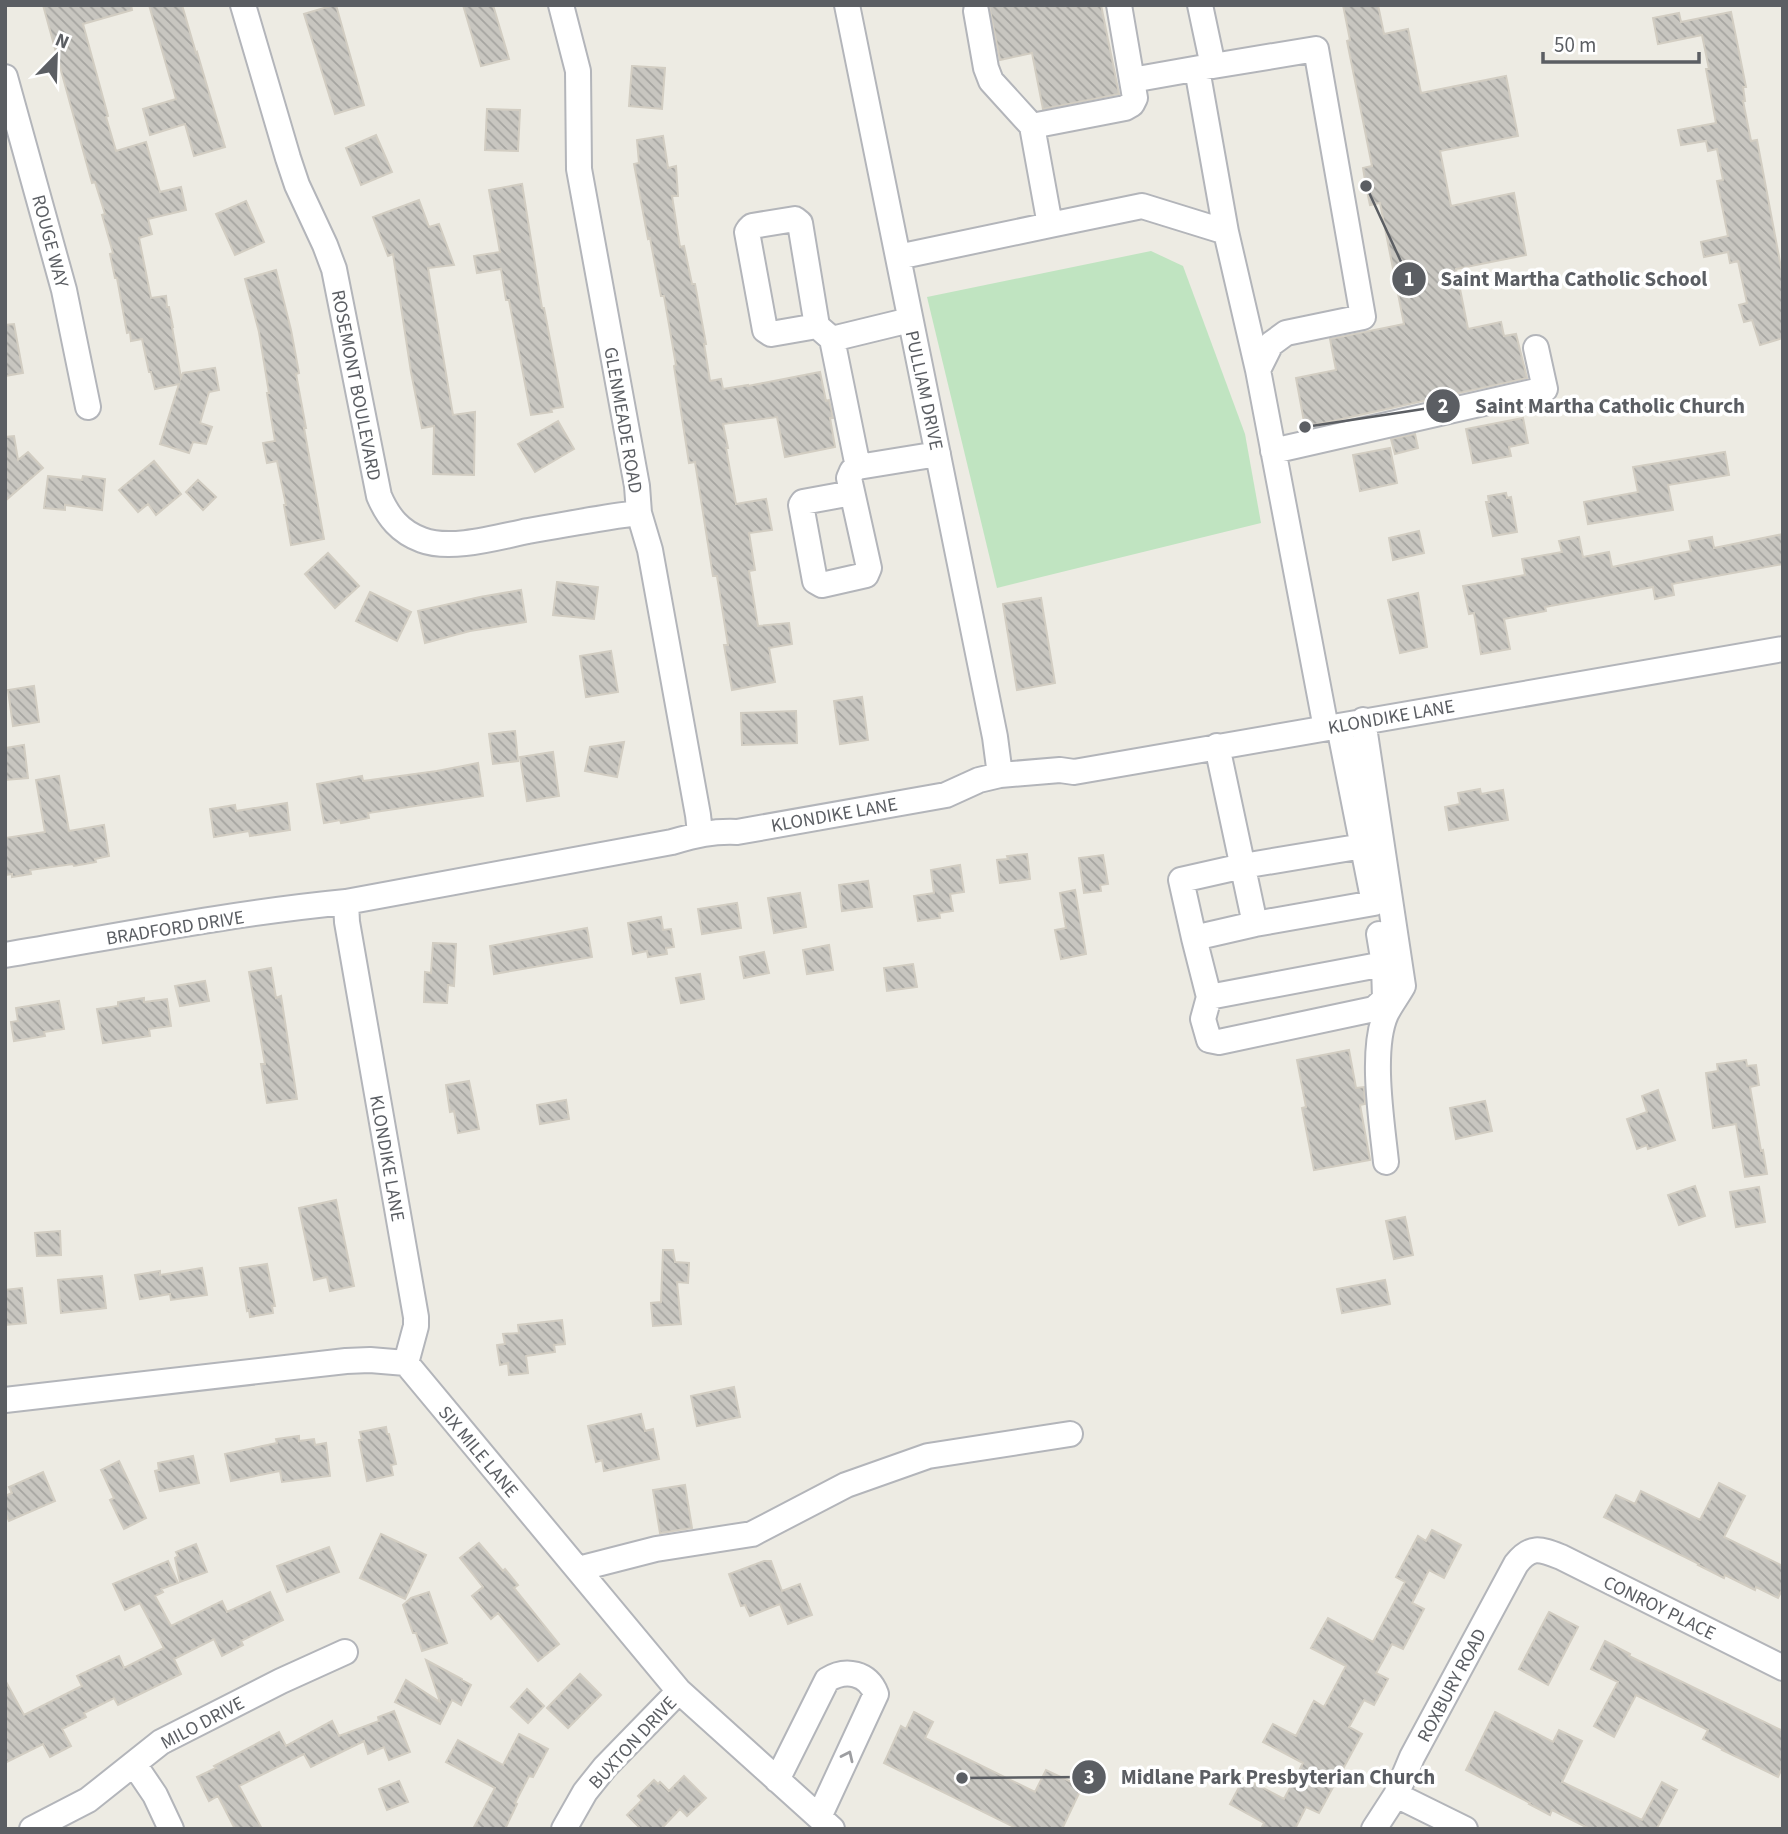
<svg xmlns="http://www.w3.org/2000/svg" width="1788" height="1834" font-family="'Source Sans 3',sans-serif">
<style>
.garden{fill:#c0e4c1}
.building{fill:url(#building-back-hatch);stroke:#d2cdc2;stroke-width:2}
.lines{fill:none;stroke-linecap:round;stroke-linejoin:round}
.minor-casing{stroke:#b3b5ba;stroke-width:28}
.minor{stroke:#fff;stroke-width:24}
.oneway{stroke:#9d9ea1}
.labels{text-anchor:middle;stroke-width:7;stroke-linejoin:round;paint-order:stroke}
.street-label{font-size:19px;fill:#5b5e63;stroke:#fff}
.leader{fill:none;stroke:#5b5e63;stroke-width:2.5}
.callout-dot{fill:#5b5e63;stroke:#fff;stroke-width:2.5}
.mark-label{font-size:21px;text-anchor:middle;font-weight:bold;fill:#fff}
.callout-label{font-size:21px;text-anchor:middle;font-weight:bold;fill:#5b5e63;stroke:#fff;stroke-width:7;stroke-linejoin:round;paint-order:stroke}
</style>
<defs>
<pattern id="building-back-hatch" width="6" height="6" patternUnits="userSpaceOnUse" patternTransform="scale(1.75)"><rect width="6" height="6" fill="#c8c6c0"/><path d="M-1 5l2 2M0 0l6 6M5-1l2 2" fill="none" stroke="#a5a4a0"/></pattern>
</defs>
<rect width="100%" height="100%" fill="#edebe3"/>
<path class="garden" d="M1151,251L1183,266L1245,434L1261,523L997,588L927,297Z"/>
<path class="building" d="M43,5H131L132,10L83,24L108,116L106,117L116,151L146,142L160,192L181,187L186,210L148,219L152,234L139,238L151,298L166,296L167,307H169L173,327H172L181,378L183,373L215,368L219,390L209,392L200,423L212,427L206,444L193,442L189,453L160,444L179,384L155,389L151,372H149L142,339L131,341L130,332L127,333L117,278H115L110,254L113,253L102,215L105,214L95,182L92,183Z
M149,5H182L196,53L197,52L225,147L194,156L185,124L150,135L143,109L176,99Z
M334,5H336L364,105L335,114L304,14Z
M463,5H493L509,59L481,66Z
M989,5H1101L1119,94L1043,109L1032,53L1000,60Z
M1343,5H1378L1384,34L1408,29L1421,93L1506,76L1518,136L1440,151L1451,206L1514,193L1526,255L1456,269L1468,329L1501,322L1504,336L1516,334L1527,378L1305,427L1296,378L1336,370L1330,339L1404,324L1380,203L1370,205L1366,186L1363,168L1372,166L1347,41L1350,40Z
M1731,12L1746,87H1743L1745,101H1743L1751,141L1757,140L1783,278V338L1760,345L1752,320L1744,322L1739,305L1747,303L1738,261L1730,263L1728,252L1704,257L1701,242L1728,236L1717,181L1723,180L1717,149L1708,151L1706,141L1681,145L1678,130L1716,123L1706,69H1709L1702,35L1658,44L1653,18L1679,13L1681,22Z
M632,66L665,68L662,109L629,106Z
M487,109L520,110L518,151L485,150Z
M376,135L392,172L361,185L346,148Z
M663,136L668,168L676,166L678,196H672L680,247L684,246L692,284H695L706,344H704L710,381L721,379L723,389L748,385V386L820,372L826,401L829,400L833,418H830L835,447L785,457L777,417L723,424L728,448H726L736,504L766,499L772,530L749,533L755,570L749,571L758,626L789,623L792,644L769,648L775,682L732,690L724,645H728L717,576H713L695,462L689,463L674,366L676,365L664,296H661L650,238L648,239L634,164L639,163L637,140Z
M522,184L542,308H544L563,407L551,409L552,412L531,415L509,300H506L501,269L477,273L474,256L500,252L489,190Z
M419,200L429,227L439,224L454,265L428,268L453,415L475,412L474,475L433,474L434,426L422,428L411,372L393,254L388,256L373,217Z
M246,201L264,242L235,255L216,214Z
M276,270L291,330L299,373L296,374L306,428H304L324,539L291,545L284,505H286L277,461L267,463L263,443L275,441L267,393H269L259,332L245,279Z
M14,324L23,373L5,376V325Z
M1523,418L1528,443L1509,447L1511,456L1473,463L1466,429Z
M558,421L574,449L535,472L518,444Z
M1415,434L1418,448L1395,454L1391,439Z
M14,436L18,460L28,452L43,468L5,501V437Z
M1390,448L1397,483L1360,491L1353,455Z
M1725,452L1729,475L1668,485L1673,510L1588,524L1584,502L1638,492L1633,467Z
M154,461L181,494L156,515L148,504L138,512L119,490Z
M48,476L82,480L83,476L105,479L102,510L65,505V510L44,508Z
M198,480L216,497L203,510L186,492Z
M1506,493L1507,498L1511,497L1517,532L1493,536L1486,502H1489L1488,496Z
M1419,531L1424,553L1393,560L1389,538Z
M1783,534V564L1672,584L1674,595L1655,599L1653,587L1545,607L1546,611L1504,619L1510,649L1481,654L1474,613L1469,614L1463,586L1525,575L1522,559L1562,552L1559,541L1579,537L1583,557L1609,552L1612,567L1691,551L1689,541L1712,537L1714,548Z
M328,553L359,586L335,608L305,574Z
M557,582L598,587L594,619L553,615Z
M521,590L526,622L470,631L425,643L418,611L480,597Z
M370,592L411,612L397,641L356,621Z
M1418,593L1427,647L1400,653L1388,600Z
M1041,598L1055,683L1017,690L1003,604Z
M611,651L618,692L586,697L580,656Z
M34,686L39,722L13,726L8,690Z
M862,697L868,740L840,744L834,701Z
M796,711L797,743L742,745L741,713Z
M515,731L518,761L493,764L489,734Z
M624,742L617,777L585,771L590,747Z
M24,745L28,778L5,780V748Z
M553,752L559,796L527,801L520,757Z
M478,763L483,796L368,813L369,818L341,823L340,820L324,823L317,784L362,776L363,781L437,771Z
M59,776L69,831L104,825L109,856L95,859L96,862L74,866L73,864L30,870L31,874L12,877V874L5,875V838L45,832L36,780Z
M1480,789L1481,794L1503,790L1508,820L1449,830L1445,807L1460,804L1458,793Z
M287,803L290,830L250,836L249,831L214,837L210,809L235,805L236,811Z
M1027,854L1030,879L1000,883L997,860L1008,859L1007,856Z
M1103,855L1108,884L1100,885L1101,891L1084,893L1079,858Z
M960,865L964,892L950,894L953,911L939,913L940,918L918,921L914,896L934,893L931,870Z
M868,881L872,907L842,911L839,885Z
M1075,890L1086,954L1061,959L1055,930L1066,928L1060,893Z
M800,893L806,927L774,933L768,898Z
M737,903L741,928L702,934L698,909Z
M661,917L663,930L671,929L674,947L666,948L667,954L648,957L647,951L633,954L628,923Z
M587,928L592,957L494,974L490,946Z
M433,943L456,944L454,986L448,985L447,1003L424,1002L425,972L431,973Z
M829,945L833,970L807,974L803,950Z
M764,952L769,973L744,978L740,957Z
M913,964L917,987L887,991L884,968Z
M271,968L276,998L281,996L297,1099L267,1103L261,1064H265L249,972Z
M700,974L704,999L681,1003L676,978Z
M205,981L209,1001L180,1006L175,986Z
M144,998V1002L167,999L171,1026L149,1029L150,1036L103,1043L97,1009L118,1006V1002Z
M59,1001L64,1029L44,1032L45,1036L14,1041L11,1022L18,1021L16,1008Z
M1349,1050L1356,1088L1364,1087L1365,1104L1360,1105L1370,1160L1314,1170L1302,1108L1306,1107L1297,1060Z
M1746,1060L1747,1066L1756,1065L1759,1085L1750,1087L1761,1151L1763,1150L1767,1174L1745,1177L1736,1124L1713,1128L1706,1073L1718,1071L1717,1064Z
M469,1081L479,1129L458,1133L454,1111L450,1112L446,1085Z
M1658,1090L1675,1140L1648,1149L1647,1145L1637,1149L1627,1119L1647,1112L1642,1096Z
M566,1100L569,1119L540,1124L537,1105Z
M1485,1101L1492,1131L1456,1139L1450,1108Z
M1695,1186L1705,1216L1679,1225L1668,1195Z
M1759,1187L1765,1222L1736,1227L1730,1192Z
M336,1200L354,1286L330,1291L327,1277L314,1280L299,1208Z
M1405,1217L1413,1255L1394,1259L1386,1221Z
M60,1231L61,1255L37,1256L35,1233Z
M663,1250H673L675,1262L689,1263L688,1283L677,1282L681,1324L653,1326L651,1303L661,1302Z
M267,1264L275,1306H272L273,1313L250,1317L249,1310L247,1311L240,1268Z
M202,1268L207,1295L171,1300L170,1294L140,1299L135,1275L160,1271V1275Z
M102,1276L106,1308L61,1313L58,1280Z
M1385,1280L1390,1304L1342,1313L1337,1289Z
M22,1288L26,1323L5,1325V1290Z
M562,1320L565,1344L554,1345L555,1352L526,1356L528,1373L509,1375L508,1363L500,1365L497,1345L505,1344L503,1334L519,1333L518,1325Z
M734,1387L740,1417L697,1426L691,1396Z
M641,1414L645,1431L653,1429L659,1459L604,1471L602,1460L596,1462L588,1426Z
M386,1427L387,1434H389L396,1464L391,1465L393,1475L367,1481L359,1440H362L360,1432Z
M299,1436V1441L314,1439L315,1445L326,1443L330,1476L282,1482L280,1471L231,1481L225,1454L277,1443L276,1439Z
M193,1456L199,1483L160,1491L155,1471L159,1470L158,1463Z
M119,1461L146,1518L124,1529L110,1500L114,1498L101,1470Z
M43,1472L55,1501L9,1521L5,1512V1496L12,1493L9,1487Z
M1719,1483L1745,1496L1724,1537L1783,1566V1588L1778,1598L1756,1587L1755,1590L1725,1575L1724,1578L1698,1565L1699,1564L1604,1517L1616,1495L1635,1504L1641,1491L1700,1520Z
M685,1485L692,1528L660,1533L653,1490Z
M1432,1530L1461,1545L1444,1578L1429,1570L1412,1603L1424,1609L1403,1649L1392,1644L1376,1673L1388,1679L1374,1705L1364,1700L1349,1727L1362,1734L1319,1813L1306,1807L1295,1829H1261L1264,1823L1230,1804L1244,1778L1284,1799L1303,1763L1263,1742L1273,1724L1296,1736L1314,1701L1324,1707L1346,1666L1311,1648L1328,1618L1373,1642L1405,1582L1396,1577L1418,1536L1426,1541Z
M381,1534L426,1555L405,1599L360,1578Z
M479,1543L503,1571L505,1569L518,1585L514,1588L559,1644L538,1661L498,1613L491,1619L472,1596L483,1587L460,1558Z
M196,1544L207,1572L180,1582L175,1558L178,1556L176,1552Z
M329,1547L339,1572L287,1592L277,1566Z
M168,1561L178,1583L161,1589L163,1592L155,1596L171,1626L222,1601L227,1612L270,1592L283,1620L241,1641L243,1645L222,1656L214,1639L174,1659L181,1674L118,1705L114,1698L84,1713L86,1717L62,1729L71,1746L50,1757L43,1744L5,1763V1680L24,1715L82,1686L77,1676L119,1656L124,1668L164,1648L140,1603L125,1610L113,1584Z
M764,1561H771L782,1591L800,1584L812,1615L788,1624L780,1604L750,1616L745,1605L741,1606L729,1574Z
M429,1592L447,1643L422,1651L416,1633H413L403,1605L411,1598Z
M1549,1612L1578,1627L1548,1685L1519,1669Z
M1605,1641L1630,1654L1629,1656L1783,1731V1766L1778,1777L1722,1750L1723,1749L1703,1739L1708,1730L1636,1695L1614,1737L1594,1726L1618,1682L1591,1669Z
M426,1660L462,1679V1680L471,1685L461,1705L452,1700L440,1724L395,1702L406,1680L440,1702Z
M580,1674L601,1695L568,1728L547,1708Z
M527,1689L544,1706L528,1723L511,1707Z
M394,1711L410,1752L389,1760L384,1747L368,1754L364,1741L311,1767L304,1754L239,1786L262,1829H235L218,1796L209,1801L197,1777L216,1768L214,1766L279,1732L286,1746L332,1721L339,1736L379,1721L378,1717Z
M914,1712L933,1722L925,1738L1035,1792L1046,1770L1082,1787L1062,1829H1018L884,1763L901,1726L906,1729Z
M1495,1712L1553,1742L1559,1730L1582,1741L1562,1782L1642,1820L1662,1782L1677,1790L1657,1828L1659,1829H1590L1552,1810L1550,1815L1529,1804L1530,1803L1466,1770Z
M519,1734L548,1749L533,1777L529,1776L515,1803L517,1804L505,1829H473L495,1788L446,1762L458,1740L503,1765Z
M684,1776L706,1798L687,1816L680,1809L661,1829H641L627,1815L642,1800L638,1796L654,1780L658,1784L660,1782L669,1791Z
M399,1781L408,1802L387,1810L379,1789Z"/>
<g class="lines">
<defs>
<path id="minor" d="M243,5L288,158L297,185L325,245L334,269L379,496C388,517 400,532 422,540C451,551 498,537 528,531C565,525 602,517 639,513
M561,5L578,71L579,169L637,486L639,513L650,550L698,815L700,833
M847,5L995,737L1000,775
M1200,5L1213,66L1316,49L1363,317L1286,333L1271,344L1258,370L1326,728
M976,11L986,68L991,81L1032,126
M1197,69L1226,232
M5,77L64,290L88,407
M1132,80L1211,66
M1050,225L1142,206L1226,232L1258,370
M898,257L1050,225L1032,126L1125,108L1132,104L1135,98L1119,5
M817,326L771,334L765,330L747,232L749,229L752,226L795,219L800,223L817,326L832,339
M1273,451L1545,389L1536,348
M858,467L832,339L910,320
M852,493L803,502L801,505L815,581L822,585L866,575L869,568L849,478L852,471L858,467L938,454
M1363,720L1403,986C1398,995 1391,1004 1386,1014C1370,1050 1382,1123 1386,1162
M1217,746L1255,924L1374,903L1339,726
M346,902L347,922L416,1317V1326L406,1363
M1255,924L1194,938L1209,997L1384,964L1379,934
M1194,938L1181,880L1243,866L1363,846
M5,955C118,936 232,913 346,902L672,842C696,835 712,831 737,832L946,795L979,780L1000,775L1060,770L1074,772L1783,649
M1209,997L1203,1019L1209,1040L1219,1042L1374,1009L1385,999L1384,964
M5,1400L346,1361L370,1360L406,1363L679,1691L832,1829
M578,1569L656,1549L752,1534L846,1485L928,1456L1070,1434
M134,1764L155,1795L171,1829
M777,1780L827,1680C846,1668 868,1673 876,1694L819,1817
M1396,1795L1465,1829
M32,1829L88,1800L161,1742L281,1681L345,1652
M564,1829L585,1792L605,1767L679,1691
M1374,1829L1396,1795L1412,1757L1516,1564C1531,1545 1540,1549 1561,1557L1783,1668"/>
</defs>
<use href="#minor" class="minor-casing"/>
<use href="#minor" class="minor"/>
</g>
<defs><path id="oneway-chevron" d="M-2-3.5L2.5 0L-2 3.5" fill="none" stroke-width="1.6" stroke-linecap="round" stroke-linejoin="round" transform="scale(1.75)"/></defs>
<use class="oneway" href="#oneway-chevron" transform="translate(848 1756) rotate(-65)"/>
<g class="labels">
<g class="street-label">
<text transform="translate(51 241) rotate(75)" y="7">ROUGE WAY</text>
<text transform="translate(357 385) rotate(79)" y="7">ROSEMONT BOULEVARD</text>
<text transform="translate(925 390) rotate(78)" y="7">PULLIAM DRIVE</text>
<text transform="translate(624 420) rotate(80)" y="7">GLENMEADE ROAD</text>
<text transform="translate(1391 716) rotate(-10)" y="7">KLONDIKE LANE</text>
<text transform="translate(834 814) rotate(-10)" y="7">KLONDIKE LANE</text>
<text transform="translate(175 927) rotate(-9)" y="7">BRADFORD DRIVE</text>
<text transform="translate(388 1158) rotate(80)" y="7">KLONDIKE LANE</text>
<text transform="translate(479 1451) rotate(50)" y="7">SIX MILE LANE</text>
<text transform="translate(1660 1607) rotate(26)" y="7">CONROY PLACE</text>
<text transform="translate(1451 1685) rotate(-62)" y="7">ROXBURY ROAD</text>
<text transform="translate(202 1722) rotate(-28)" y="7">MILO DRIVE</text>
<text transform="translate(632 1742) rotate(-47)" y="7">BUXTON DRIVE</text>
</g>
</g>
<path class="leader" d="M1366 186L1409 279M1305 427L1443 406M962 1778L1089 1777"/>
<g class="callout-dot">
<circle cx="1366" cy="186" r="7"/>
<circle cx="1305" cy="427" r="7"/>
<circle cx="962" cy="1778" r="7"/>
<circle cx="1409" cy="279" r="18"/>
<circle cx="1443" cy="406" r="18"/>
<circle cx="1089" cy="1777" r="18"/>
</g>
<g class="mark-label">
<text x="1409" y="286">1</text>
<text x="1443" y="413">2</text>
<text x="1089" y="1784">3</text>
</g>
<g class="callout-label">
<text x="1574" y="286">Saint Martha Catholic School</text>
<text x="1610" y="413">Saint Martha Catholic Church</text>
<text x="1278" y="1784">Midlane Park Presbyterian Church</text>
</g>
<rect width="1788" height="1834" fill="none" stroke="#5b5e63" stroke-width="14"/>
<g transform="translate(56 56) rotate(23)" stroke="#ffffff" stroke-width="5" paint-order="stroke">
<path d="M0-5L12 26L0 18L-12 26Z" fill="#5b5e63"/>
<text y="-10" font-size="19" font-weight="bold" text-anchor="middle" fill="#5b5e63">N</text>
</g>
<path d="M1543 52v10h156v-10" fill="none" stroke="#5b5e63" stroke-width="3.5"/>
<text x="1554" y="52" font-size="21" fill="#5b5e63" stroke="#ffffff" stroke-width="5" paint-order="stroke">50 m</text>
</svg>
